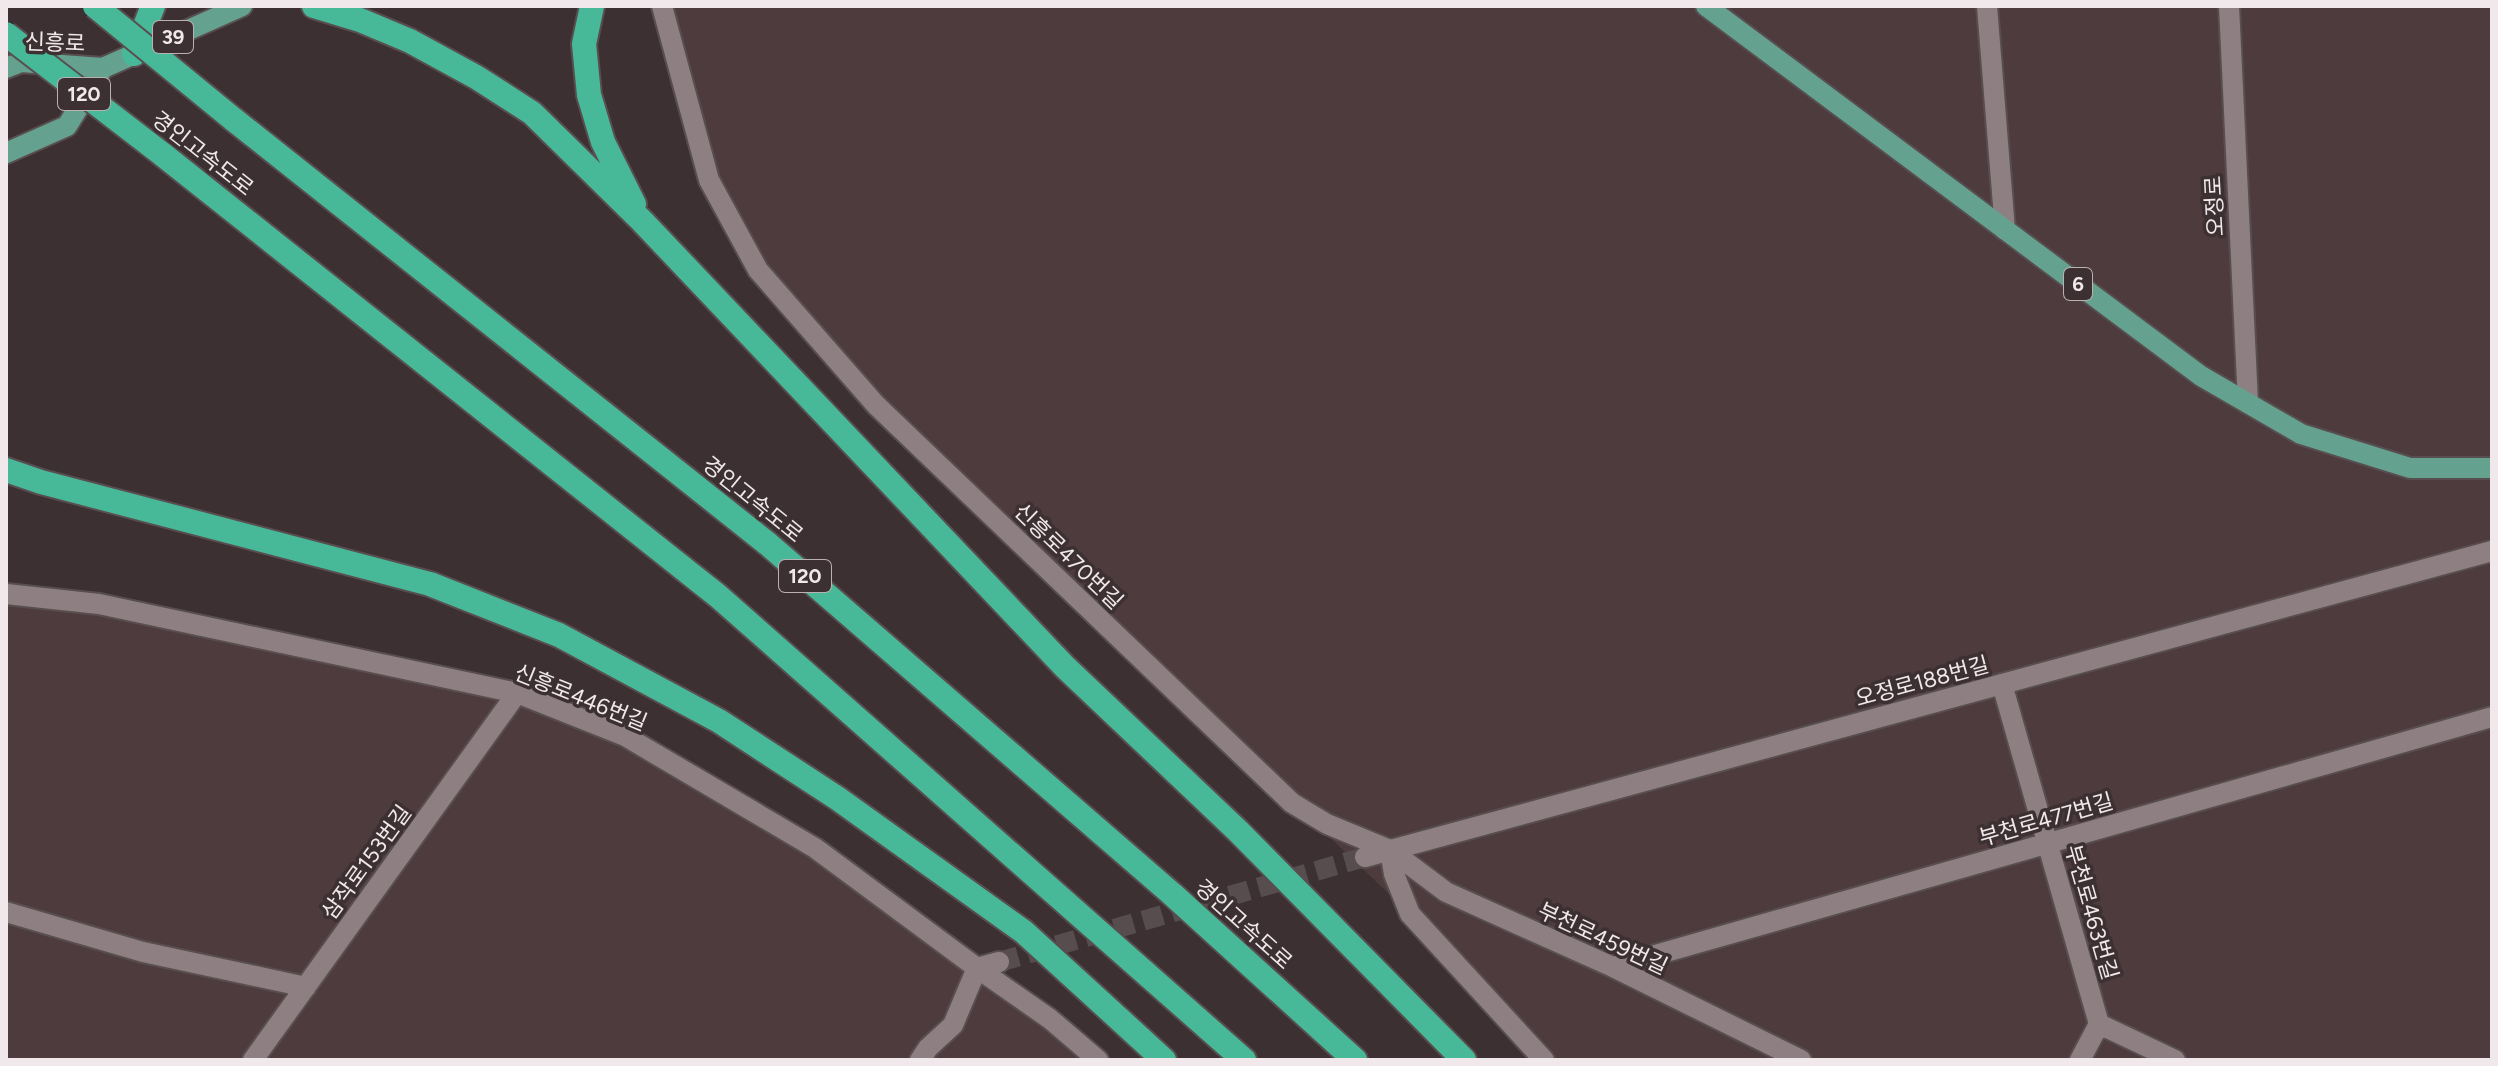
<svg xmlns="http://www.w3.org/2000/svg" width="2498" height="1066" font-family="Figtree,'Noto Sans KR',sans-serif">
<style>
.built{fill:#4d3b3e}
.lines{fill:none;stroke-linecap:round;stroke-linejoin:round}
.minor-tunnel{stroke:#574c4e;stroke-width:20;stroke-dasharray:20 10;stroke-linecap:butt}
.service-casing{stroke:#584e50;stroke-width:24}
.minor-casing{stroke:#584e50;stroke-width:24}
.primary-casing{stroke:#584e50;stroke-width:24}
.motorway-casing{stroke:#584e50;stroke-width:28}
.service{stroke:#8e8082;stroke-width:20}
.minor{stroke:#8e8082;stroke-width:20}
.primary{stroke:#64a28f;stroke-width:20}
.motorway{stroke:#48b998;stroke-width:24}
.motorway-bridge-casing{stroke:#584e50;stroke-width:28;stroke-linecap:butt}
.motorway-bridge{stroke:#48b998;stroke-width:24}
.labels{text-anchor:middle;stroke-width:7;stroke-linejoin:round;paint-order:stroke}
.shield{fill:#3c3032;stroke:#bab1b3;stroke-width:2}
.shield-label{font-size:20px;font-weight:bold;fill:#f0e8ea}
.street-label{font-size:22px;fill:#f0e8ea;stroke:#3c3032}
</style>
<rect width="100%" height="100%" fill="#3c3032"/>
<path class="built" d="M662,6H2492V1060H1552L1410,914L876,405L758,270L709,180Z
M6,594L517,693L815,848L1098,1060H6Z"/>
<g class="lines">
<path class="minor-tunnel" d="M999,962L1365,857"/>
<defs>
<path id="service" d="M662,6L709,180L758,270L876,405L1292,803L1327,824L1390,850L1446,892L1613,967L1801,1060
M1987,6L2005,230
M2229,6L2248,403
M2002,684L2099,1024L2175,1060
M1390,850L1394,874L1410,914L1544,1060
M6,912L143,952L306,987
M1613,967L2492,717
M977,968L1050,1019L1098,1060
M253,1060L517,693
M2080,1060L2099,1024"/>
<path id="minor" d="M6,594L99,604L517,693L625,736L815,848L977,968
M1365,857L2492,551
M977,968L999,962
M920,1060L928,1048L953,1025L977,968"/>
<path id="primary" d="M1706,6L2201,376L2301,434L2410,468H2492
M6,68L21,62L103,68L242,6
M6,153L67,126L103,68"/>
<path id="motorway" d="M314,6L360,20L410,41L476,77L532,113L642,221L1065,667L1238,831L1464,1060
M592,6L584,44L589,95L603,142L634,204
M134,54L153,6
M233,119L768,544L1172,894L1355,1060
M162,154L718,596L1244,1060
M6,470L41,482L430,584L559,635L719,721L837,798L1024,932L1164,1060"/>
</defs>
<use href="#service" class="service-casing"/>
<use href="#minor" class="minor-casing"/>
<use href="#primary" class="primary-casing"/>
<use href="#motorway" class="motorway-casing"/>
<use href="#service" class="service"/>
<use href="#minor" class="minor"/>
<use href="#primary" class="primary"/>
<use href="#motorway" class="motorway"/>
<defs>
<path id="motorway-bridge" d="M95,6L233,119
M6,34L162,154"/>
</defs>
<use href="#motorway-bridge" class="motorway-bridge-casing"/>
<use href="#motorway-bridge" class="motorway-bridge"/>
</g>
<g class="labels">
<g class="shield">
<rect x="153" y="21" width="40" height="32" rx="6"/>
<rect x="58" y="78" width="52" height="32" rx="6"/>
<rect x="2064" y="268" width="28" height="32" rx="6"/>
<rect x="779" y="560" width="52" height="32" rx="6"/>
</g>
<g class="shield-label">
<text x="173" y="44">39</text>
<text x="84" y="101">120</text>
<text x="2078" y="291">6</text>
<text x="805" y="583">120</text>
</g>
<g class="street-label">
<text transform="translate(55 42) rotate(2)" y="8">신흥로</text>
<text transform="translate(203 153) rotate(38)" y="8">경인고속도로</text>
<text transform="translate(2214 206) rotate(-93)" y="8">오정로</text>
<text transform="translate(753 499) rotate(39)" y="8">경인고속도로</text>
<text transform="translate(1069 556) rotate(44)" y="8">신흥로470번길</text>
<text transform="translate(1922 681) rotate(-15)" y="8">오정로188번길</text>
<text transform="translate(581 697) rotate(22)" y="8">신흥로446번길</text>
<text transform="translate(2046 819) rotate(-16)" y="8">부천로477번길</text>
<text transform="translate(366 862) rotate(-54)" y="8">삼작로153번길</text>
<text transform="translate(2092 912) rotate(74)" y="8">부천로463번길</text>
<text transform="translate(1244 924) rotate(42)" y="8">경인고속도로</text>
<text transform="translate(1603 938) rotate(25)" y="8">부천로459번길</text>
</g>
</g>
<rect width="2498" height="1066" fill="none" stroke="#f0e8ea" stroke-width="16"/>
</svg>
